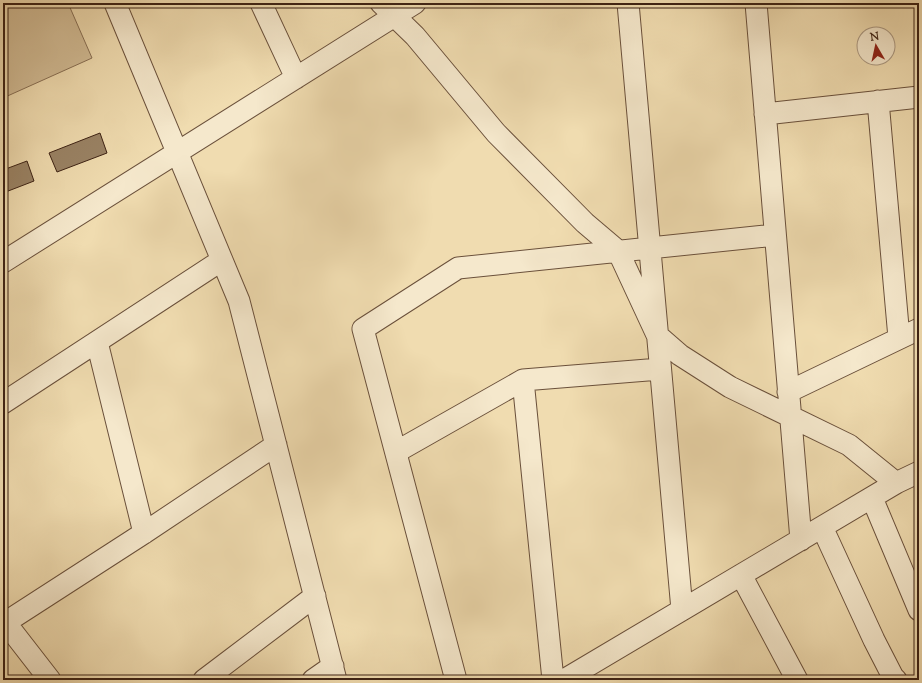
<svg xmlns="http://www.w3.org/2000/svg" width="922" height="683" font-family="'Sorts Mill Goudy',serif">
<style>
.green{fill:#d2bc95;stroke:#886f54}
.building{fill:#9a8365;stroke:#3d2214}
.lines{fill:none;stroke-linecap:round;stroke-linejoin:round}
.minor-casing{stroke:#6a503b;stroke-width:23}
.minor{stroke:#f5e8cc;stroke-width:21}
</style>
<rect width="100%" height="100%" fill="#f0dcb0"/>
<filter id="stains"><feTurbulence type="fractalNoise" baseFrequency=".005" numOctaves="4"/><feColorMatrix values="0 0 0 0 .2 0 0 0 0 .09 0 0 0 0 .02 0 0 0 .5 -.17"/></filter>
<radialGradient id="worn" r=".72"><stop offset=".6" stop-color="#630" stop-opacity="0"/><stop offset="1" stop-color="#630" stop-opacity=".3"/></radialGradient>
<path class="green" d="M3,3H68L92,58L3,98Z"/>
<path class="building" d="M100,133L107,153L57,172L49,153Z
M27,161L34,181L3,193V170Z"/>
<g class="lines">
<defs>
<path id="minor" d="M115,3L239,301L336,680
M261,3L296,78
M381,3L415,36L496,133L585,223L618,251L657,335L680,355L730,387L849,445L896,483
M628,3L682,610
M756,3L801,540
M878,101L899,338
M765,114L919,97
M3,262L415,3
M97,342L144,533
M523,380L553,680
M788,392L919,329
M3,403L222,260
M396,452L523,380L660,369
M872,498L919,610
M822,527L874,640L893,677L896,680
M741,575L797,680
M5,622L50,680
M3,624L144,533L276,445
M204,680L315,596
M313,680L333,666
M456,680L363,329L458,268L775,235
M564,680L896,483L919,472"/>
</defs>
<use href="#minor" class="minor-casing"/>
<use href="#minor" class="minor"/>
</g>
<rect width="922" height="683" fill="none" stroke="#f0dcb0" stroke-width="16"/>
<rect x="4" y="4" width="914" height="675" fill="none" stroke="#3d2214" stroke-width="2"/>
<rect x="8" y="8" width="906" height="667" fill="none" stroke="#3d2214"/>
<g transform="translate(876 46) rotate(351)"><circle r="19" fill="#f5e8cc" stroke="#ab9982"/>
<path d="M0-3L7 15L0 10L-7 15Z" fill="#8f2418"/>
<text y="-6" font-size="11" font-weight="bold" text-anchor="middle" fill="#3d2214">N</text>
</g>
<rect width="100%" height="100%" filter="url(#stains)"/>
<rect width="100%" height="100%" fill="url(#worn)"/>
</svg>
